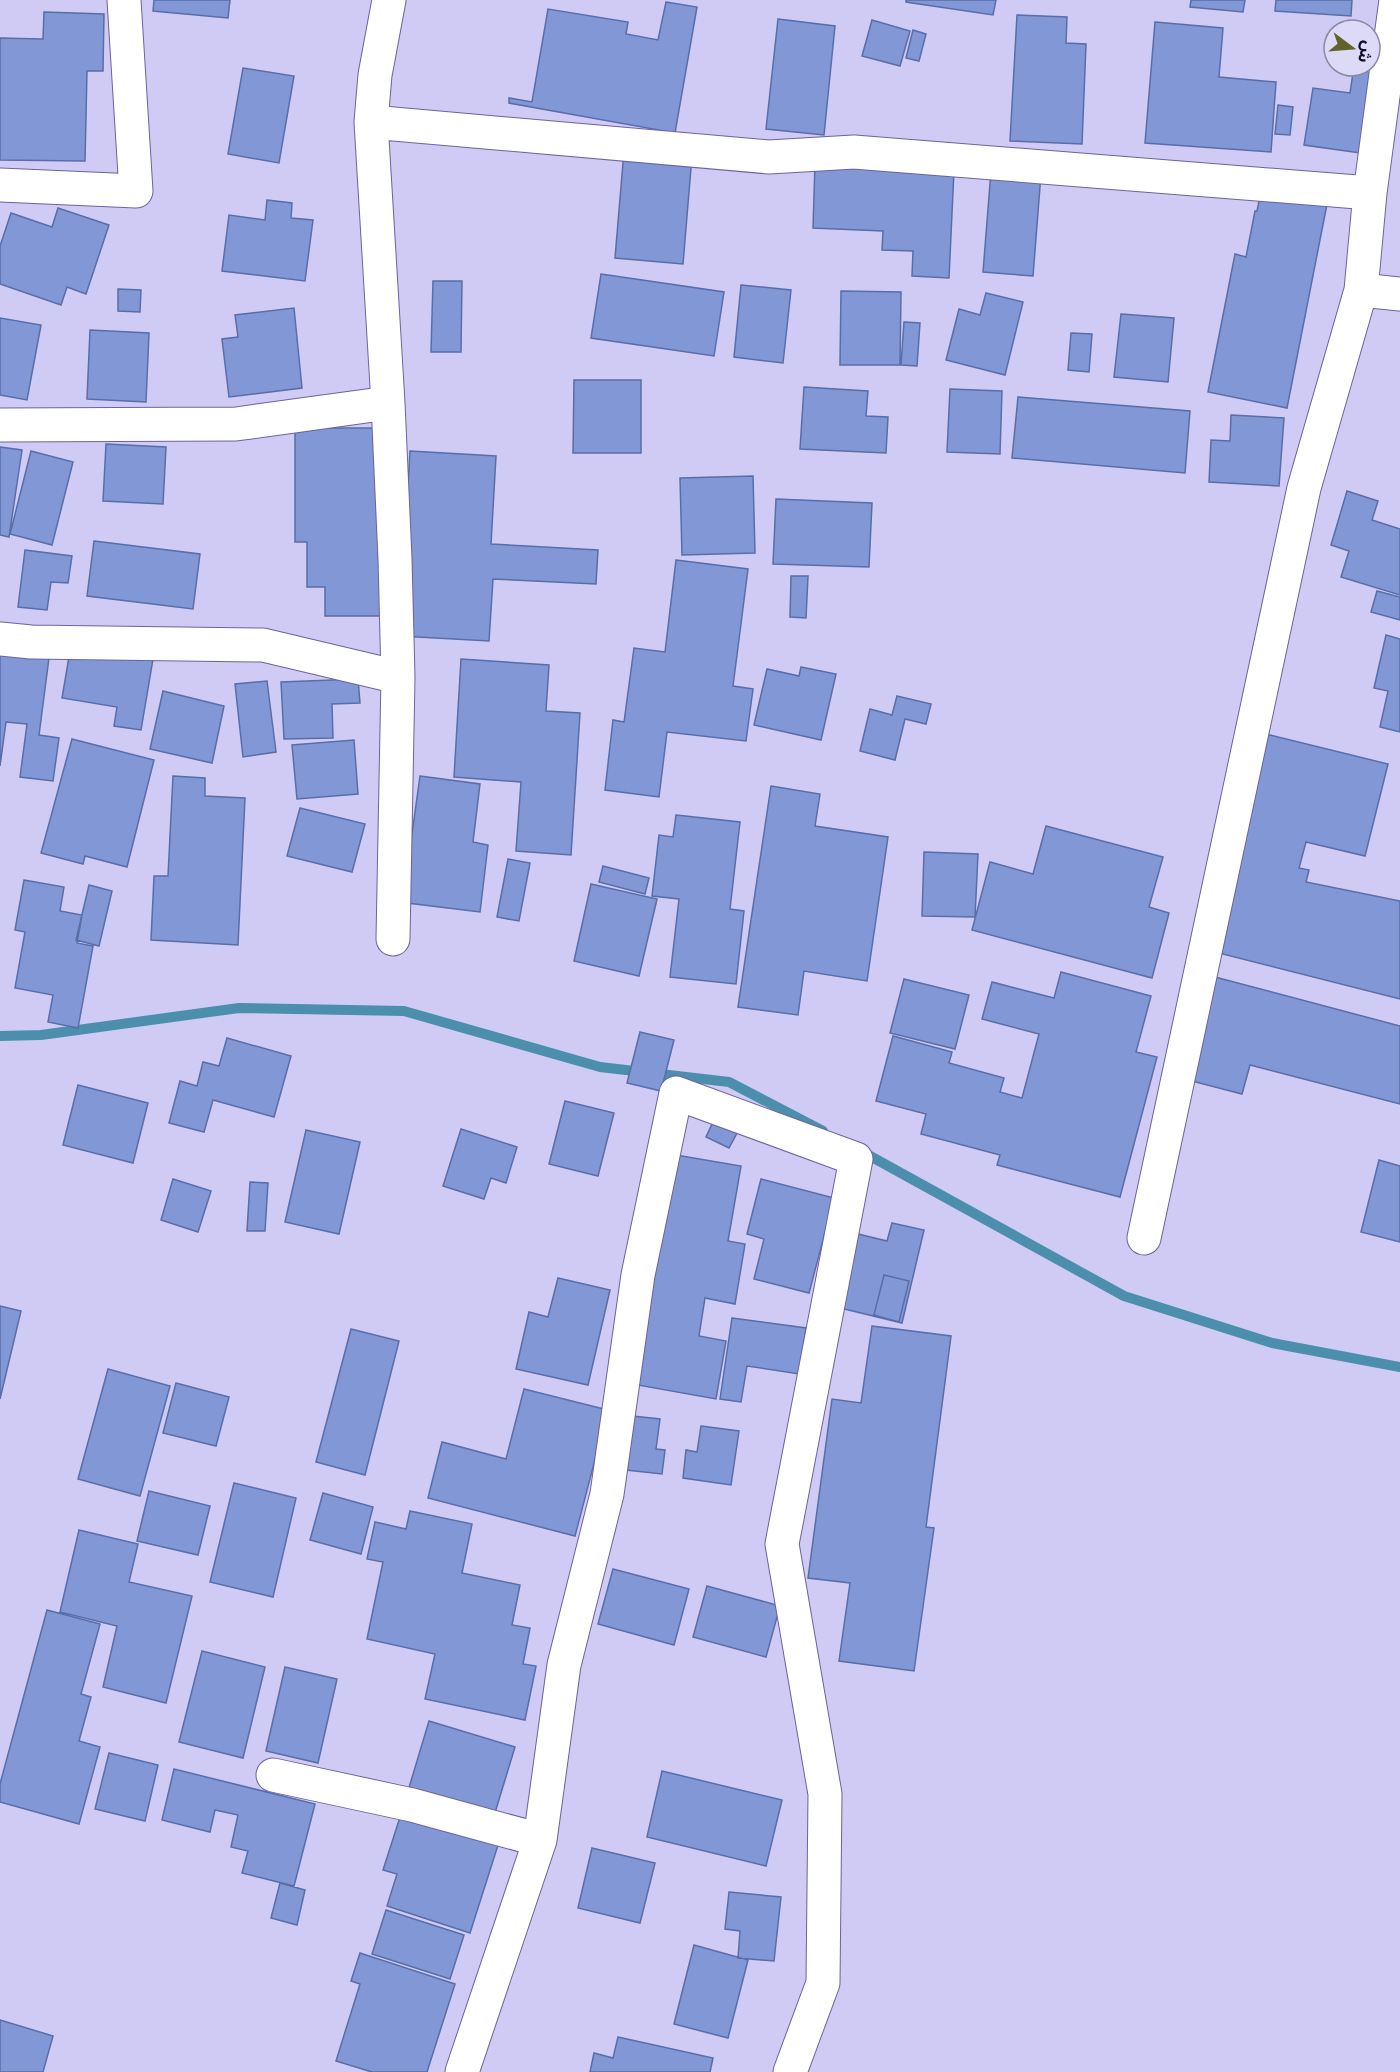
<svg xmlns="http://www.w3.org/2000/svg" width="1400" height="2072" font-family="'Work Sans','Noto Sans Arabic',sans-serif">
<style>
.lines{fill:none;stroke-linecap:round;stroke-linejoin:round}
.stream{stroke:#4c8fad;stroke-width:10}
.building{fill:#8298d6;stroke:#596da8;stroke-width:1.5}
.minor-casing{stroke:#6b62a0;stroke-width:35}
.minor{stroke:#fff;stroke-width:33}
</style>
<rect width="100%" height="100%" fill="#cfcbf5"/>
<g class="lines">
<path class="stream" d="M0,1036L41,1035L239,1008L404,1011L600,1067L729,1082L823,1131
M861,1151L1124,1296L1272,1343L1400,1367"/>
</g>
<path class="building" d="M154,0H230L228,18L153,11Z
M906,0H996L993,15L906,2Z
M1191,0H1245L1243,12L1190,7Z
M1276,0H1352L1351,16L1275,11Z
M666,2L697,7L675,133L509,103V98L532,102L548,9L628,22L626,34L658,40Z
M44,12L104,14L103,71H87L85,161L0,160V38L43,39Z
M1017,15L1067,17L1066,43L1086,44L1082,144L1010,141Z
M778,19L835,26L824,135L766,129Z
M872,20L910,31L900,66L862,56Z
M1155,22L1223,28L1219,77L1276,82L1271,152L1145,143Z
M913,30L926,34L919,61L906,58Z
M1370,48L1377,49L1360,153L1304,145L1313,88L1350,93L1354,66H1370Z
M243,68L294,76L279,163L228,154Z
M1278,105L1293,107L1290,135L1275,134Z
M624,151L692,156L683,264L615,258Z
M815,163L954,170L949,278L912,276L913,251L882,250L883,231L813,228Z
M991,171L1041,174L1033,276L983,272Z
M1262,186L1328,199L1287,408L1208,392L1235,254L1246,257L1255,211H1257Z
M267,200L292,203L291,218L313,220L305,281L222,271L229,215L265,220Z
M58,208L109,225L86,294L67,287L61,305L0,284V246L11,213L52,227Z
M601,274L724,292L714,356L591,338Z
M433,281H462L461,352H431Z
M741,285L791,290L783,363L734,357Z
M118,289L141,290L140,312L118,311Z
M841,291L901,292L900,365H840Z
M986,293L1023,302L1005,375L946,360L959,309L980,315Z
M294,308L302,388L229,397L222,339L238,337L235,315Z
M1121,314L1174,318L1168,382L1114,377Z
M0,318L41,325L27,400L0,395Z
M904,322L920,323L917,366L901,365Z
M90,330L149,333L146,402L87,399Z
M1071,333L1092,334L1089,372L1068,370Z
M574,380H641V453H573Z
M804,387L868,391L866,416L888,417L886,453L800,449Z
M950,389L1002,391L1000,454L947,452Z
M1018,397L1190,411L1185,473L1012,458Z
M1231,415L1284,418L1279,486L1209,482L1211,440L1230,441Z
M295,428H381L380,616H325V587H307V542H295Z
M106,444L166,447L163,504L103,501Z
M0,447L22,450L9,537L0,535Z
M31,451L73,462L52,545L10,534Z
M410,451L496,456L491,544L598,550L596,584L493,579L489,641L400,636Z
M753,476L755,553L682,555L680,478Z
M1347,491L1378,501L1372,520L1400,529V595L1341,577L1349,551L1331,545Z
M776,499L872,503L869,567L773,564Z
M94,541L200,554L193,609L87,596Z
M25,550L72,556L68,583L51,582L47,610L18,607Z
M676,560L748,569L733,686L753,689L746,741L667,732L659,797L605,790L613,720L624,722L634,648L665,652Z
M791,576H808L806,618L790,617Z
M1377,591L1400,597V620L1371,612Z
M1386,635L1400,639V732L1380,727L1388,691L1374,688Z
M71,645L153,659L141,730L114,726L117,707L62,698Z
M0,651L49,658L39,735L59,738L53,781L20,777L27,724L6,722L0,766Z
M461,659L549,665L546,711L580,713L571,855L516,851L521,782L454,777Z
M801,667L836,674L821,740L754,725L767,669L799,676Z
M358,679L360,703L332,704L333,738L284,739L281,682Z
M267,681L276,752L243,757L235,684Z
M163,691L224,706L212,763L150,749Z
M897,696L931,704L926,724L905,719L895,760L860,751L870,709L892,715Z
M1266,734L1388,764L1365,856L1306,842L1299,868L1309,870L1306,882L1400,901V999L1211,951Z
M72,739L154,760L127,867L85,856L83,864L41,853Z
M354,740L358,794L297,799L292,745Z
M173,776L205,778V796L245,798L238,945L151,940L154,876H168Z
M420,776L480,784L473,842L488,845L480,912L399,902L407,840L411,841Z
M771,786L820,794L815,826L888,837L867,981L804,971L798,1015L738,1007Z
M300,808L365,824L352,872L287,856Z
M676,815L740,822L730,909L744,911L736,984L670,977L679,899L652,896L659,835L673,837Z
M1046,826L1163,857L1149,907L1169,913L1152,978L972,930L990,862L1033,874Z
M924,852L978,854L975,917L922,916Z
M508,859L530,863L519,921L497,917Z
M603,866L649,878L645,894L599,882Z
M24,880L64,887L60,911L82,915L77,943L93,946L78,1028L48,1022L53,995L15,988L25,932L15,930Z
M591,884L657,899L639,976L574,961Z
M89,885L112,891L99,946L76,940Z
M1061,972L1151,996L1136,1052L1157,1057L1120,1197L997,1165L1000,1155L921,1134L926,1114L876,1101L893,1036L952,1052L949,1063L1004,1078L1000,1092L1022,1098L1039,1034L982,1019L992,982L1054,998Z
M1215,977L1400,1026V1104L1250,1065L1242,1094L1188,1080Z
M904,979L969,995L955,1049L890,1033Z
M640,1032L674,1040L661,1091L627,1083Z
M227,1038L291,1056L274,1117L213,1100L204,1132L169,1123L180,1081L197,1086L203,1062L219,1066Z
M78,1085L148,1103L133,1163L63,1145Z
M565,1101L614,1113L598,1176L549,1164Z
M713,1122L737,1133L729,1148L706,1137Z
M461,1129L517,1147L506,1183L491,1178L484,1199L443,1186Z
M306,1130L360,1142L339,1234L285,1222Z
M676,1155L741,1166L728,1241L745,1244L735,1304L705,1298L699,1336L726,1341L716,1399L632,1384Z
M1379,1160L1400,1166V1242L1361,1232Z
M173,1179L211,1191L198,1232L161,1220Z
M761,1179L834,1198L809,1293L754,1279L764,1239L747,1234Z
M250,1182L268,1183L265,1231H247Z
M892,1223L924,1230L902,1323L840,1308L858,1234L887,1241Z
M884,1275L909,1281L899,1322L874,1315Z
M558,1278L610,1290L588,1385L516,1369L529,1312L548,1317Z
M0,1306L21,1311L0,1399Z
M732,1318L806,1328L799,1374L747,1366L741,1402L720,1399Z
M872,1326L951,1336L926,1527L934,1528L914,1671L839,1661L850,1583L808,1578L832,1399L861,1403Z
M351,1329L399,1341L365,1475L316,1462Z
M108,1369L170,1386L140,1496L78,1479Z
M176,1383L229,1397L216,1446L163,1433Z
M524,1389L608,1410L575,1536L428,1498L442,1442L506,1459Z
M623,1415L660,1419L656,1449L665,1450L662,1474L617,1469Z
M701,1426L739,1431L731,1485L683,1478L686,1450L697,1452Z
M234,1483L296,1498L273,1597L210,1582Z
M149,1491L210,1506L198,1555L137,1541Z
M323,1493L373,1507L361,1554L310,1540Z
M410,1511L472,1524L462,1573L520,1585L512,1625L530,1628L523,1664L536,1666L525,1720L425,1699L435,1654L367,1639L383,1562L367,1559L375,1522L406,1529Z
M79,1530L138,1544L129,1582L192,1596L166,1703L103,1687L117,1626L60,1612Z
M613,1569L689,1589L674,1645L598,1624Z
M707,1586L780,1606L766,1657L693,1637Z
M47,1610L100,1624L81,1694L91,1697L79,1741L100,1747L79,1824L0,1802V1784Z
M202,1651L265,1667L243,1758L179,1742Z
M285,1667L337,1679L318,1763L266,1751Z
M429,1721L515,1747L494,1816L408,1791Z
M109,1753L158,1765L145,1821L95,1809Z
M174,1769L315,1804L294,1886L242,1873L248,1851L231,1847L238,1815L215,1810L210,1832L162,1820Z
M662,1771L782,1800L766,1866L647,1837Z
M402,1811L499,1842L470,1933L387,1906L397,1874L383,1870Z
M592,1848L655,1863L640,1923L578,1908Z
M280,1883L305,1890L297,1925L271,1918Z
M729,1892L781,1897L774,1961L738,1958L740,1931L725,1929Z
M386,1910L464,1935L450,1979L372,1954Z
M694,1945L748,1960L728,2038L674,2024Z
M360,1953L455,1984L427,2072H372L336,2061L360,1984L351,1981Z
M0,2020L53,2036L43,2072H0Z
M618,2037L713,2058L710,2072H590L594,2053L613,2058Z"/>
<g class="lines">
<defs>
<path id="minor" d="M371,122L769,157L854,152L1370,193
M0,185L136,191L124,0
M1361,290L1400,294
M388,403L395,559L398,677L393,939
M0,425L236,424L388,403L371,122L375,75L389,0
M0,639L31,642L263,645L398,677
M1144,1238L1304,488L1361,290L1370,193L1396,0
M273,1775L412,1805L540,1840
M462,2072L540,1840L564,1665L607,1494L638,1275L676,1093L856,1159L782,1544L825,1794L823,1983L790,2072"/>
</defs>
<use href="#minor" class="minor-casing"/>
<use href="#minor" class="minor"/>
</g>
<g transform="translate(1352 48) rotate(106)"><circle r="28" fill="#dddaf7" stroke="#8b88a3" stroke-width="1.5"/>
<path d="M0-4.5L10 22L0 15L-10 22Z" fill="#62622f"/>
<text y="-9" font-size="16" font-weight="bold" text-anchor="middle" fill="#110c24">ش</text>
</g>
</svg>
